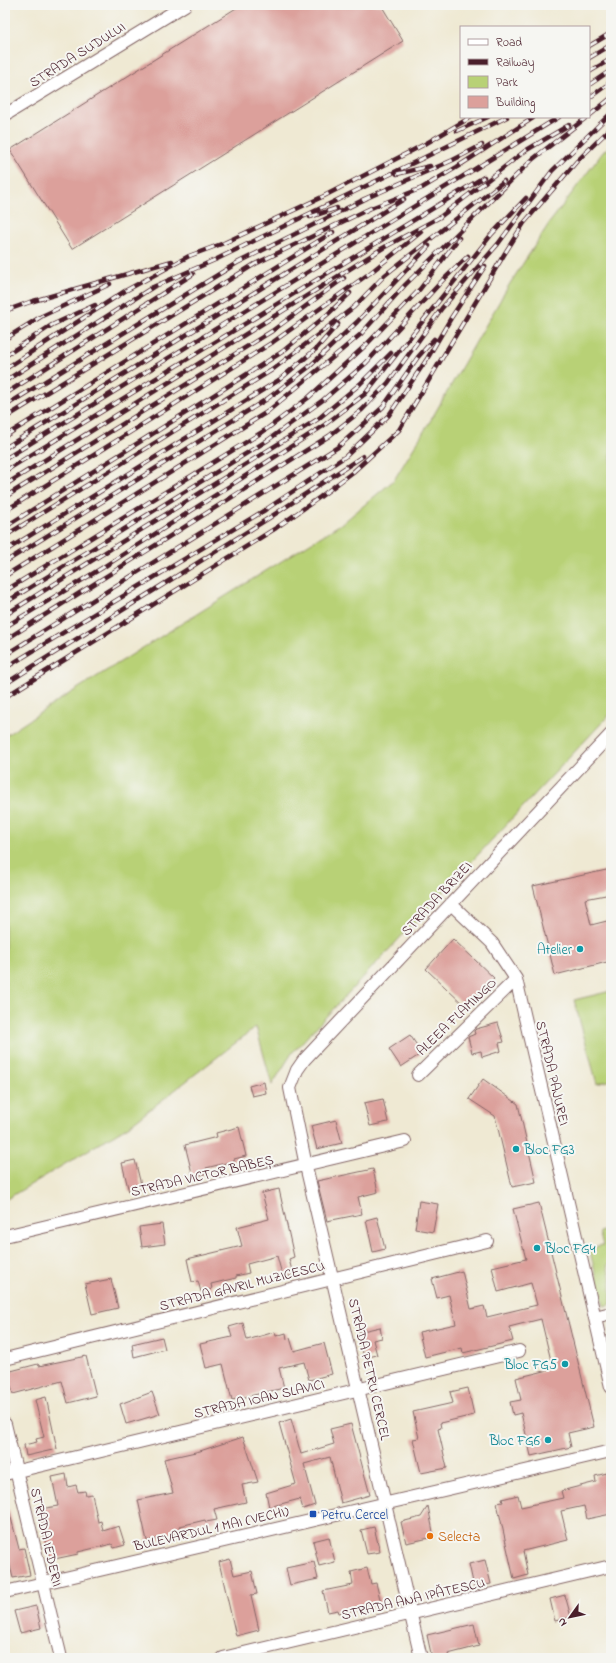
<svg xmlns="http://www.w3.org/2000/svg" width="616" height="1663" font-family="'Indie Flower',sans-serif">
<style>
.green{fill:#b8d176;stroke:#817850}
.building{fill:#dca09b}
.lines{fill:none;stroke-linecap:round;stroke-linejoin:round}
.minor-casing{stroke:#846666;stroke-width:14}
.minor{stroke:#fff;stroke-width:12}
.rail-casing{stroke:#4a1f2b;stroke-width:4.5}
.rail{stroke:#f6f6f2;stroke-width:3;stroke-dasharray:9;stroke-linecap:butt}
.culture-dot{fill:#0f9aa8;stroke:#f6f6f2;stroke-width:1.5}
.transit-dot{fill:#1a4fb4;stroke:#f6f6f2;stroke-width:1.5}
.food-dot{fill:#e8710a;stroke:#f6f6f2;stroke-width:1.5}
.labels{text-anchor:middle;stroke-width:4;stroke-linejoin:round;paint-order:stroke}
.street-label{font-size:14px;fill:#4a1f2b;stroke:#f6f6f2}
.culture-label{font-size:14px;fill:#0d838f;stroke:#f6f6f2;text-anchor:end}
.transit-label{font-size:14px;fill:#164399;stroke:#f6f6f2;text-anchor:start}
.food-label{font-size:14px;fill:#c56008;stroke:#f6f6f2;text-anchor:start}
</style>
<rect width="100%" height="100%" fill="#f6f6f2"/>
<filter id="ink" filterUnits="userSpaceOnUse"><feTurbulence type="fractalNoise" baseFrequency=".025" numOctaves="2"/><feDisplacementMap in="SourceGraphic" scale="8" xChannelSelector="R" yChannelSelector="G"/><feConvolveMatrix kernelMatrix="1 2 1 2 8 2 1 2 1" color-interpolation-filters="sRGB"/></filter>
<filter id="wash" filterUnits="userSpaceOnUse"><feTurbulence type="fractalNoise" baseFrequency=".012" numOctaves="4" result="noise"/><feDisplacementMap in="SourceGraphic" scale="16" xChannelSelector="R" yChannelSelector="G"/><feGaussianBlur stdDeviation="0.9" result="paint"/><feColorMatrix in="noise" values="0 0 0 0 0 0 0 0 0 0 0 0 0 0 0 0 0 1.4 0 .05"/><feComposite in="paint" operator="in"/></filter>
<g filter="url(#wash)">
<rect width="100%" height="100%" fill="#efe9d3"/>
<path class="green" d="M611,144V713L292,1053L272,1085L256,1027L130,1125L5,1200V736L61,699L344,522L394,480L432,418L509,285L550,222L603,152Z
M611,991V1080L597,1084L574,1000Z
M611,1229V1264L607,1265L611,1280V1304L604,1306L589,1248L603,1245L599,1232Z"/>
<g id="blocks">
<path class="building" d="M241,5H381L403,41L72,249L10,150Z
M611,869V894L585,899L591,925L611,920V961L555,975L533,886Z
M453,939L494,978L466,1007L426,969Z
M498,1023L504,1042L499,1043L501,1051L482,1057L481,1051L472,1053L468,1037L475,1034L474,1031L476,1029Z
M410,1035L422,1053L401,1067L389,1049Z
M483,1079L518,1104L536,1182L512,1187L495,1116L469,1099Z
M264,1082L266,1093L252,1096L249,1086Z
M383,1099L388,1122L370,1126L364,1103Z
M336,1120L342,1143L317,1149L311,1126Z
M239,1127L246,1156L234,1159V1161L206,1168L208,1173L193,1177L185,1145L217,1137L216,1133Z
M135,1160L142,1189L129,1192L122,1163Z
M373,1169L378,1192L358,1197L362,1214L327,1221L317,1181Z
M279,1189L294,1257L289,1259L293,1275L283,1278L277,1256L247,1264L249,1273L236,1276V1278L211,1284L212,1289L201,1292L198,1281L192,1282L187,1259L242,1246L237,1227L269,1219L262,1193Z
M419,1201L438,1204L433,1232L415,1229Z
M539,1203L594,1427L568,1433L571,1447L531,1456L521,1413L513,1415L510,1402L521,1400L516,1378L553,1369L541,1319L509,1327L513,1341L463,1353L462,1348L425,1357L419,1332L456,1324L449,1295L437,1298L432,1279L462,1271L471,1309L484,1306L487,1317L537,1305L531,1283L498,1292L492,1267L526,1259L513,1209Z
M377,1217L385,1249L373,1252L366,1220Z
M162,1224L165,1244L142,1247L139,1227Z
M111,1279L118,1308L92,1314L85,1284Z
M243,1323L247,1340L275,1332L276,1336L286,1333L287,1339L290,1338L294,1351L324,1343L332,1374L309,1380L304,1362L279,1368L284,1388L232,1400L223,1364L206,1368L200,1344L232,1337L229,1327Z
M380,1327L382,1338L373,1340L377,1355L364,1358L358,1332Z
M162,1337L165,1349L134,1357L132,1344Z
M86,1356L96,1396L68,1403L62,1381L13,1394L7,1372L38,1364L39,1366Z
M468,1388L474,1415L440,1423L441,1428L438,1429L447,1468L421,1473L413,1439L419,1438L413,1412L453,1403L450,1392Z
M152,1392L160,1414L126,1424L120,1404Z
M46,1397L57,1449L26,1456L24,1445L37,1442L36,1439L44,1437L35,1400Z
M291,1419L301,1454L334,1444L330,1429L351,1424L370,1495L341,1503L330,1457L304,1464L315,1505L303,1509L300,1499L269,1507L266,1493L296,1484L279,1423Z
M243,1437L258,1482L242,1485L246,1502L214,1509L217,1520L206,1522L205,1520L180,1526L182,1534L147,1541L138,1500L173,1493L164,1459L200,1451Z
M611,1472V1514L587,1519L584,1506L561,1511L568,1540L523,1551L528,1575L514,1579L497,1503L503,1502L502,1499L518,1495L521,1507L563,1498L561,1491L596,1482L595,1476Z
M66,1474L68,1487L76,1485L78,1492L85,1491L86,1495L92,1494L98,1522L101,1521L103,1531L119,1526L125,1545L114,1548L112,1544L78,1552V1554L50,1560L43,1532L40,1509L58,1506L52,1477Z
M428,1506L434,1537L406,1543L401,1522L421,1517Z
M5,1510H9L19,1549L24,1548L30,1575L13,1578L5,1546Z
M374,1527L380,1552L367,1554L361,1530Z
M329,1537L335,1562L319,1566L313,1541Z
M230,1559L234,1575L252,1571L257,1594L251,1595L259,1630L236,1636L219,1562Z
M485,1560L491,1584L474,1587L469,1564Z
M314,1562L318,1579L290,1585L286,1568Z
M367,1568L371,1584L376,1583L381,1603L371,1605L372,1608L359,1611V1609L339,1613L338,1610L328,1612L323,1591L353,1585L351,1572Z
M565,1595L571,1617L555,1621L550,1599Z
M36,1606L41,1628L20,1633L14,1611Z
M474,1624L479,1646L448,1654L449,1658H432L427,1635Z"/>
</g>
</g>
<g filter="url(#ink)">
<use href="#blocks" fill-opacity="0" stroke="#846666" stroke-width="1"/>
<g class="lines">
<defs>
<path id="minor" d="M5,115L185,5
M451,904L492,943L516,979L611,1387
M418,1075L516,979
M5,1236L405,1141
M595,1317L611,1313
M5,1359L487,1241
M5,1424L61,1658
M5,1474L519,1351
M5,1592L611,1451
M223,1658L611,1566
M421,1658L306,1166L290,1088L297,1070L304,1060L611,734"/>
</defs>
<use href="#minor" class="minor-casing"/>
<use href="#minor" class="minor"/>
<defs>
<path id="rail" d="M589,46L611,33
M589,58L611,45
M589,72L611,59
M589,85L611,70
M589,98L611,82
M589,116L611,98
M457,131L488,117
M397,174L430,166
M362,200L453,160L482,145
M310,217L337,208
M5,311L30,302L172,261
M5,339L42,316L110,284
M5,356L52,325L95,305
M5,369L125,291L189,256L224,243L324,196L425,144L471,117
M5,381L153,287L217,259L507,117
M5,394L193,274
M5,406L237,263L367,198
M5,418L255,264L371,208L422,188L457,167L533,118
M5,436L333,232
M5,448L404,199
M5,459L559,117
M5,471L484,177
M5,485L383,248L440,217L525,151L569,125
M5,497L272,331L344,278
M5,511L273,342L370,273L421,232
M5,527L282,352L328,314L350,293
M5,536L272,370L354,307L385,275L504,181
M5,551L279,380L316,349L338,324
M5,562L267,399L309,367L357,322L429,246
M5,576L267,412L361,334L405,285L533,159L587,117
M5,591L264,431L308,398L366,345L420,289L459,238
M5,603L268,440L323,400L366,363L442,281L468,256
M5,615L318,419L360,384L391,353
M5,627L102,568L323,426L365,394L491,235L526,198
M5,640L329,436L362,410L388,383L442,308L498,244L552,171L611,113
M5,655L338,447L383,407L418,357L434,339
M5,668L265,510L346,456L389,415L427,359L451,318L485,266
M5,684L269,518L363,456
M5,697L276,528L320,497L353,472L399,430L505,253L524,223L577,161L611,128"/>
</defs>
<use href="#rail" class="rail-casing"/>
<use href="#rail" class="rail"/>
</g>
</g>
<g class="culture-dot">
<circle cx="580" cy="949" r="4"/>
<circle cx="516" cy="1149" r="4"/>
<circle cx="537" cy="1248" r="4"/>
<circle cx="565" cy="1364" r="4"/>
<circle cx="548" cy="1440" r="4"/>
</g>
<rect class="transit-dot" x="309" y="1510" width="8" height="8" rx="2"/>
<circle class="food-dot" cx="430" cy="1536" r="4"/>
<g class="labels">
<g class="street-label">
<text transform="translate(77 54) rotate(-32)" y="5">STRADA SUDULUI</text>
<text transform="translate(436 898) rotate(-47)" y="5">STRADA BRIZEI</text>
<text transform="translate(456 1016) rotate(-44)" y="5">ALEEA FLAMINGO</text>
<text transform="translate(553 1073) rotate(77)" y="5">STRADA PAJUREI</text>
<text transform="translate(202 1175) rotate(-13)" y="5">STRADA VICTOR BABEȘ</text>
<text transform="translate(242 1285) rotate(-14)" y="5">STRADA GAVRIL MUZICESCU</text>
<text transform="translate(370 1369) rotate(77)" y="5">STRADA PETRU CERCEL</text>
<text transform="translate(259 1398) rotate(-13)" y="5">STRADA IOAN SLAVICI</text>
<text transform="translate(211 1528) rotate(-13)" y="5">BULEVARDUL 1 MAI (VECHI)</text>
<text transform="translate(47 1537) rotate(77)" y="5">STRADA IEDERII</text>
<text transform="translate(413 1598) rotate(-13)" y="5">STRADA ANA IPĂTESCU</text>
</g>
<g class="culture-label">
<text x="572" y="954">Atelier</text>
<text x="524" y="1154" text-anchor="start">Bloc FG3</text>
<text x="545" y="1253" text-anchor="start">Bloc FG4</text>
<text x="557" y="1369">Bloc FG5</text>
<text x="540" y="1445">Bloc FG6</text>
</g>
<g class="transit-label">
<text x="321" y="1519">Petru Cercel</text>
</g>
<g class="food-label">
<text x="438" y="1541">Selecta</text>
</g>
</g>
<rect width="616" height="1663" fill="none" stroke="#f6f6f2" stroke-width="20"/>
<rect x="460" y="26" width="130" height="92" fill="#f6f6f2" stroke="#b1a0a2"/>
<rect x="468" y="39" width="20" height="6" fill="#ffffff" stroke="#b1a0a2"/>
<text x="496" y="46" font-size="12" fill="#4a1f2b">Road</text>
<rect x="468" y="59" width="20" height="6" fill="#4a1f2b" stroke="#b1a0a2"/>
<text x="496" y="66" font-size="12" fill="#4a1f2b">Railway</text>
<rect x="468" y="76" width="20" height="12" fill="#b8d176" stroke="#b1a0a2"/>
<text x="496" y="86" font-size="12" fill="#4a1f2b">Park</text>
<rect x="468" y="96" width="20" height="12" fill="#dca09b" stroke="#b1a0a2"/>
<text x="496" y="106" font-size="12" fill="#4a1f2b">Building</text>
<g transform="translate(570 1617) rotate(237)" stroke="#f6f6f2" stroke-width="3" paint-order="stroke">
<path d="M0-3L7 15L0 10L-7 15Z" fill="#4a1f2b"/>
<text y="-6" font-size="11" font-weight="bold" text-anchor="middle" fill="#4a1f2b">N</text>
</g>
</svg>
